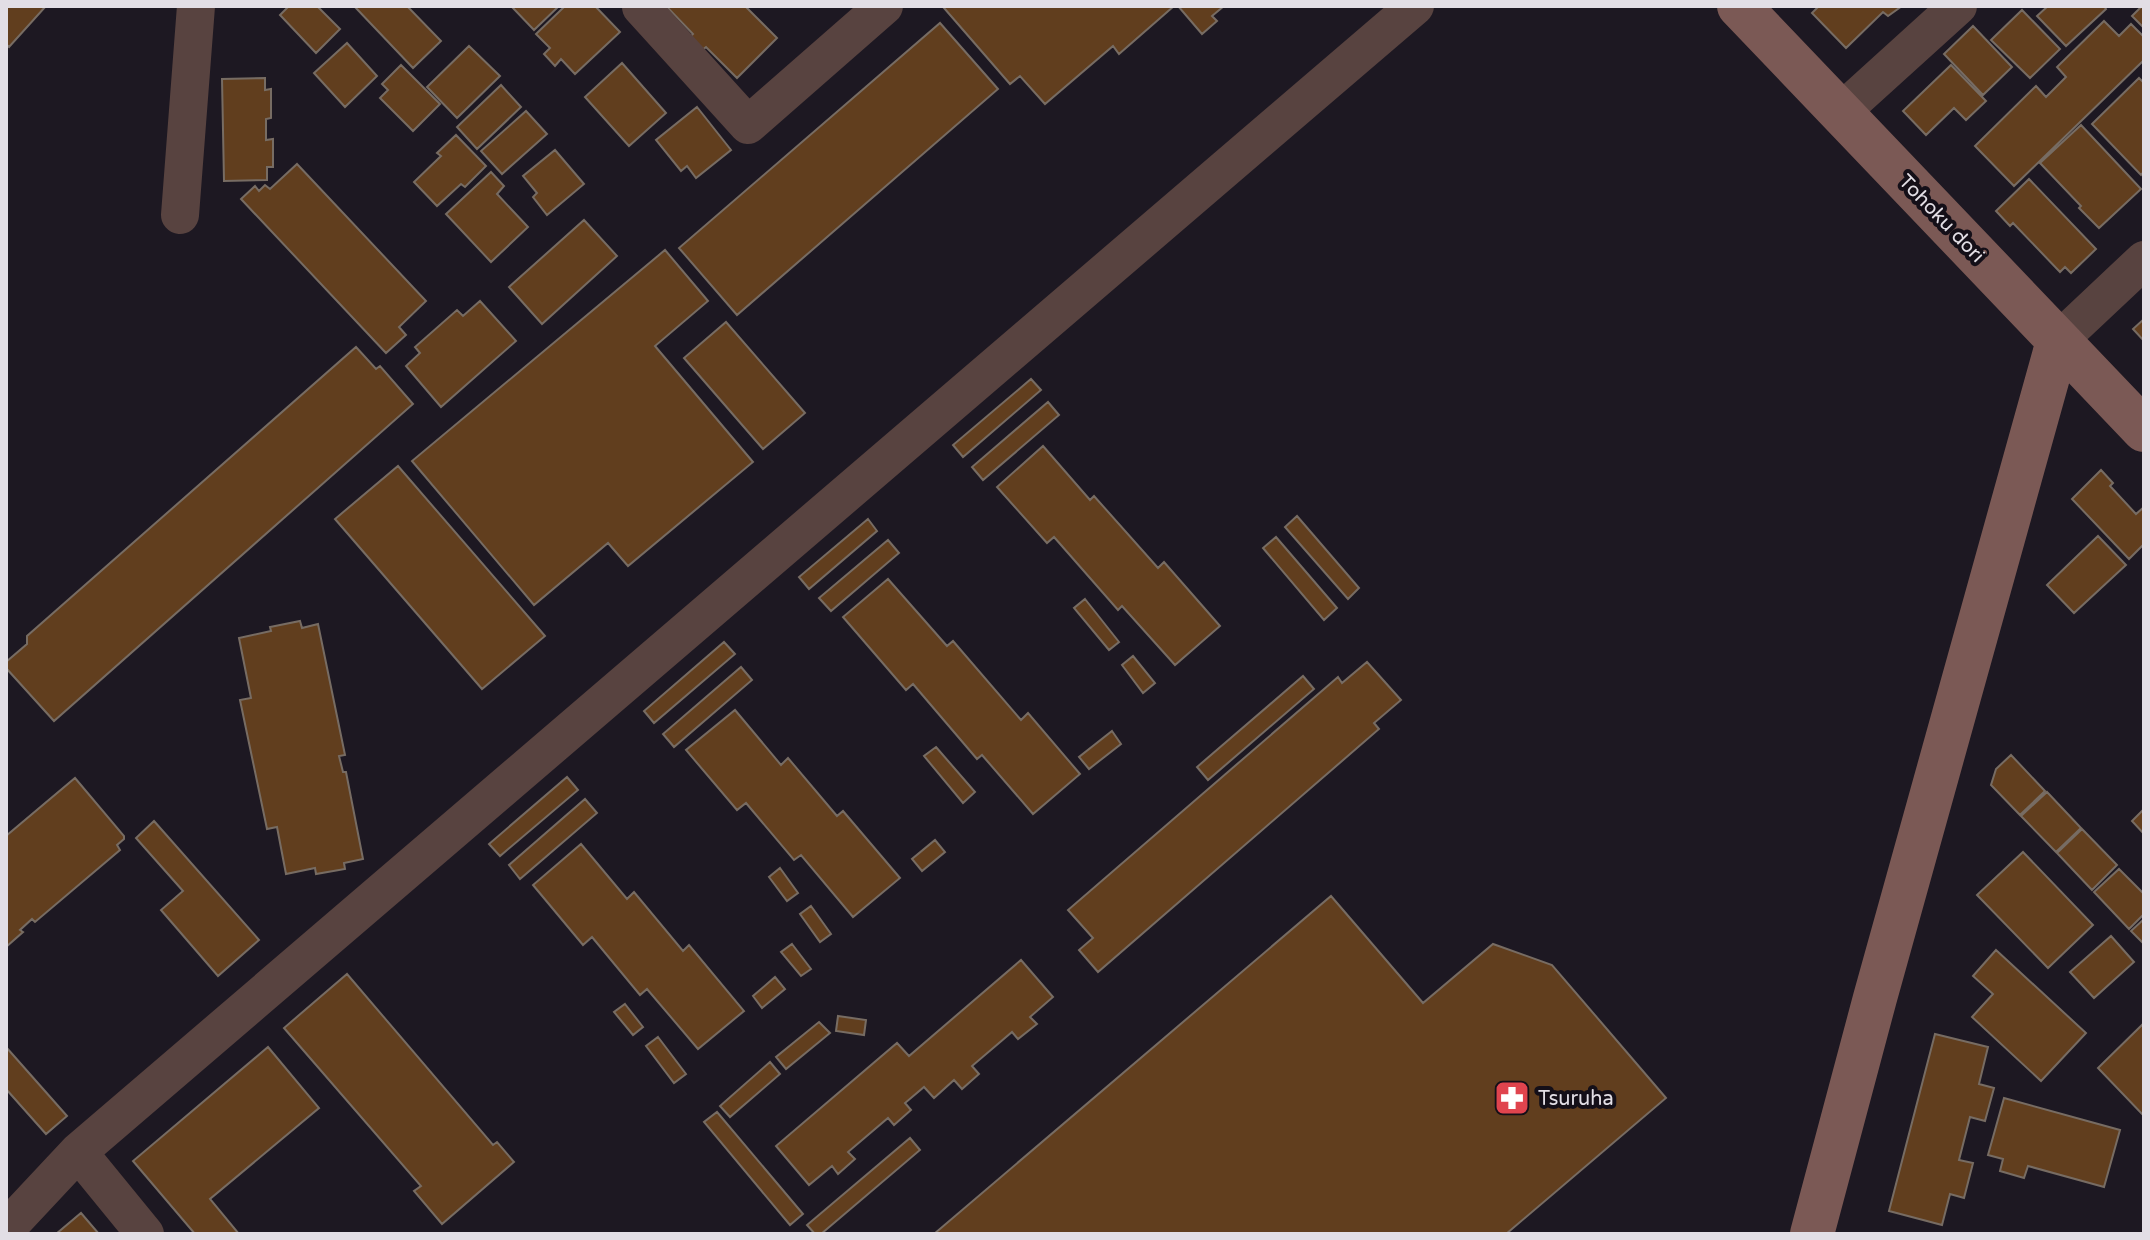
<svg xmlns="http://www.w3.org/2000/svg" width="2150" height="1240" font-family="'Varela Round',sans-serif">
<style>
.building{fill:#613e1e;stroke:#776c63;stroke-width:2}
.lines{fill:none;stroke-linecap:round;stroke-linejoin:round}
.street{stroke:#584340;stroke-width:38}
.secondary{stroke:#7b5955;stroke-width:44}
.labels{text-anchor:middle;stroke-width:8;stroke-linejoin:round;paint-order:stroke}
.street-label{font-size:20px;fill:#e2dee5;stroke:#140f18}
.poi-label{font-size:20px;fill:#e2dee5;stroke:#140f18;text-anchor:start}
</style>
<rect width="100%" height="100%" fill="#1d1822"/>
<path class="building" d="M6,6H46L9,47L6,44Z
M289,6H317L340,29L316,53L280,15Z
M354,6H407L441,41L413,68Z
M511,6H559L534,30Z
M565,6H595L620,32L575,74L561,59L555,66L544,54L550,48L536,34Z
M666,6H745L777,38L737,78L706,47L702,50L689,38L693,34Z
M946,6H1174L1119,54L1113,46L1045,104L1020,76L1010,84L944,8Z
M1178,6H1224L1212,16L1217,21L1202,34Z
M1819,6H1902L1888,16L1883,12L1846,48L1812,13Z
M2048,6H2104L2106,9L2066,46L2037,16Z
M2142,6H2144V28L2132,16Z
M2022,10L2060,49L2030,78L1991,40Z
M2104,21L2119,36L2131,24L2144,37V60L2014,186L1975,146L2036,86L2046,97L2066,77L2057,67Z
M940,23L998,89L737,315L679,248Z
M1973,26L2012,67L1983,95L1944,54Z
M347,43L377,76L345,107L314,73Z
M469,46L500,76L457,118L427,87Z
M622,63L666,113L629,146L585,97Z
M401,65L440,104L413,131L380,98L388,90L382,84Z
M1951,65L1986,101L1966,120L1954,108L1926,135L1903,111Z
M265,78V90L271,89V118L266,119V140L273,139V167H267V180L224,181L222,79Z
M2139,78L2144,83V171L2141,175L2092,124Z
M501,85L521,107L477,149L457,127Z
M697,107L731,150L696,178L687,166L681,171L656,140Z
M526,111L547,134L502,174L481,151Z
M2081,125L2141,189L2099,228L2079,208L2081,206L2040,163Z
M456,135L486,166L465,187L461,184L437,206L414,182L441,156L437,153Z
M555,150L584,184L547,215L533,197L537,193L523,176Z
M297,164L426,301L399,327L406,335L386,353L241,199L255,186L259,191L265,185L270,189Z
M491,172L504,186L497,194L528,227L491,262L446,214Z
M2029,179L2096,249L2071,273L2065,267L2060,272L2013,223L2010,226L1996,211Z
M584,220L617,256L542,324L509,287Z
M665,250L708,301L655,346L753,462L628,566L608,543L534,605L412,461Z
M480,301L516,341L441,407L406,366L420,353L415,347L457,310L463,316Z
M2144,319V341L2133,329Z
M726,322L805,413L763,449L684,358Z
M356,347L376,369L380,366L413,404L54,721L6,668V662L27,644V636Z
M1031,379L1041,390L963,457L953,445Z
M1048,402L1059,415L983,480L972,467Z
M1043,446L1090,500L1094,496L1158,568L1164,562L1220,626L1175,665L1122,606L1118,610L1054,537L1047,543L997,487Z
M398,466L545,636L482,689L335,519Z
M2101,470L2113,483L2110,486L2136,514L2144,507V544L2129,559L2072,499Z
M1297,516L1359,588L1348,599L1285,527Z
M868,519L877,531L809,589L799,577Z
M2098,536L2126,565L2074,613L2047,585Z
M1276,537L1337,608L1324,620L1263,548Z
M888,540L899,553L831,611L819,598Z
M888,579L947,646L953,641L1021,720L1028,713L1080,774L1033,814L982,755L977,759L913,684L906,690L843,617Z
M1085,599L1119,642L1109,650L1074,608Z
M300,621L302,628L318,624L345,755L339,756L343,772H346L363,859L344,863L345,869L316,874L315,868L286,874L277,827L267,829L240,700L251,698L239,638L271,631L270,627Z
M724,642L735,654L654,723L644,711Z
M1133,656L1155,683L1143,693L1122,665Z
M1367,662L1401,700L1374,723L1379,729L1098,972L1079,950L1093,938L1068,910L1338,677L1342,683Z
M741,667L752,680L674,747L663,734Z
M1303,676L1314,689L1208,780L1197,767Z
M735,710L781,765L788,758L837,816L843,811L900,878L853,917L801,855L794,860L746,803L737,810L686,750Z
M1112,731L1121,744L1089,769L1079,757Z
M936,747L975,792L963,803L924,756Z
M2011,755L2045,791L2020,815L1991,785L1996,769Z
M567,777L578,790L500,856L489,844Z
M75,778L124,836V839L117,845L120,850L35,922L32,919L20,930L23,932L6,947V836Z
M2047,792L2081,828L2056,852L2021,816Z
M585,799L597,813L520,879L509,865Z
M2144,809V834L2132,821Z
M154,821L259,940L218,976L161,910L183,891L136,838Z
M2082,829L2117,865L2092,890L2057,853Z
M935,840L945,852L922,871L912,859Z
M581,844L627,899L634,892L683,951L689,945L744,1011L698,1049L647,989L640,995L592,937L583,945L533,885Z
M2023,852L2093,925L2048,968L1977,895Z
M780,868L798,893L787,901L769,877Z
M2119,869L2144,894V914L2129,929L2094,892Z
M1331,896L1423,1003L1493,944L1552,965L1666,1098L1506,1234H934Z
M811,906L831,934L820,942L800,914Z
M2144,919V944L2131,931Z
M2111,936L2134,962L2094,998L2070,972Z
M792,944L811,969L801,976L781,952Z
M1996,950L2086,1033L2041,1081L1972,1017L1993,994L1973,976Z
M1021,960L1053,997L1030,1017L1037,1024L1018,1039L1012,1032L972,1066L979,1074L962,1089L954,1080L934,1098L924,1087L905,1103L911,1110L894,1125L888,1118L848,1152L855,1159L838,1174L832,1166L809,1185L776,1146L897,1043L909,1056Z
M347,974L493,1145L497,1142L514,1162L442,1224L414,1191L421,1186L284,1028Z
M775,977L785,989L762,1008L753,996Z
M625,1004L643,1027L633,1035L614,1012Z
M838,1016L866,1020L864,1035L836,1031Z
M819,1022L830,1033L786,1069L776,1057Z
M2144,1023V1116L2098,1068Z
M1935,1034L1988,1047L1979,1084L1994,1088L1985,1121L1970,1117L1959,1160L1973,1163L1964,1198L1950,1194L1942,1225L1889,1211Z
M658,1037L686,1074L674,1083L646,1046Z
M6,1047L67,1116L46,1134L6,1089Z
M268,1047L319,1108L210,1199L239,1234H195L133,1161Z
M770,1062L780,1074L730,1117L720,1106Z
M2004,1098L2120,1130L2104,1187L2028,1166L2024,1178L2000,1171L2003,1159L1988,1155Z
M717,1112L803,1214L790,1225L704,1122Z
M910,1138L920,1150L821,1234H815L807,1225Z
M81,1213L99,1234H56Z"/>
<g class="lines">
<path class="street" d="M641,7L748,125L884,6
M1841,112L1958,6
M180,215L196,6
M2058,341L2144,260
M78,1152L145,1234
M6,1229L78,1152L1415,6"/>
<path class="secondary" d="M1739,6L2144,430
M1812,1234L1875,998L2058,341"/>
</g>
<defs>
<symbol id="pharmacy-square" viewBox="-11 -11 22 22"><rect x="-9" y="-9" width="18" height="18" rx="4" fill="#e0444e" stroke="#140f18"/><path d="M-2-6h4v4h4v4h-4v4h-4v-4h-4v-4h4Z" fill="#fff"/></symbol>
</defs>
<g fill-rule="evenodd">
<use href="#pharmacy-square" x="1492" y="1078" width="40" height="40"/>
</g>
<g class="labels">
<g class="street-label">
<text transform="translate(1942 218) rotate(46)" y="7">Tohoku dori</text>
</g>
<g class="poi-label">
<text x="1538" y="1105">Tsuruha</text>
</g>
</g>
<rect width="2150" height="1240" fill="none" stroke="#e2dee5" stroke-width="16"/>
</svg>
